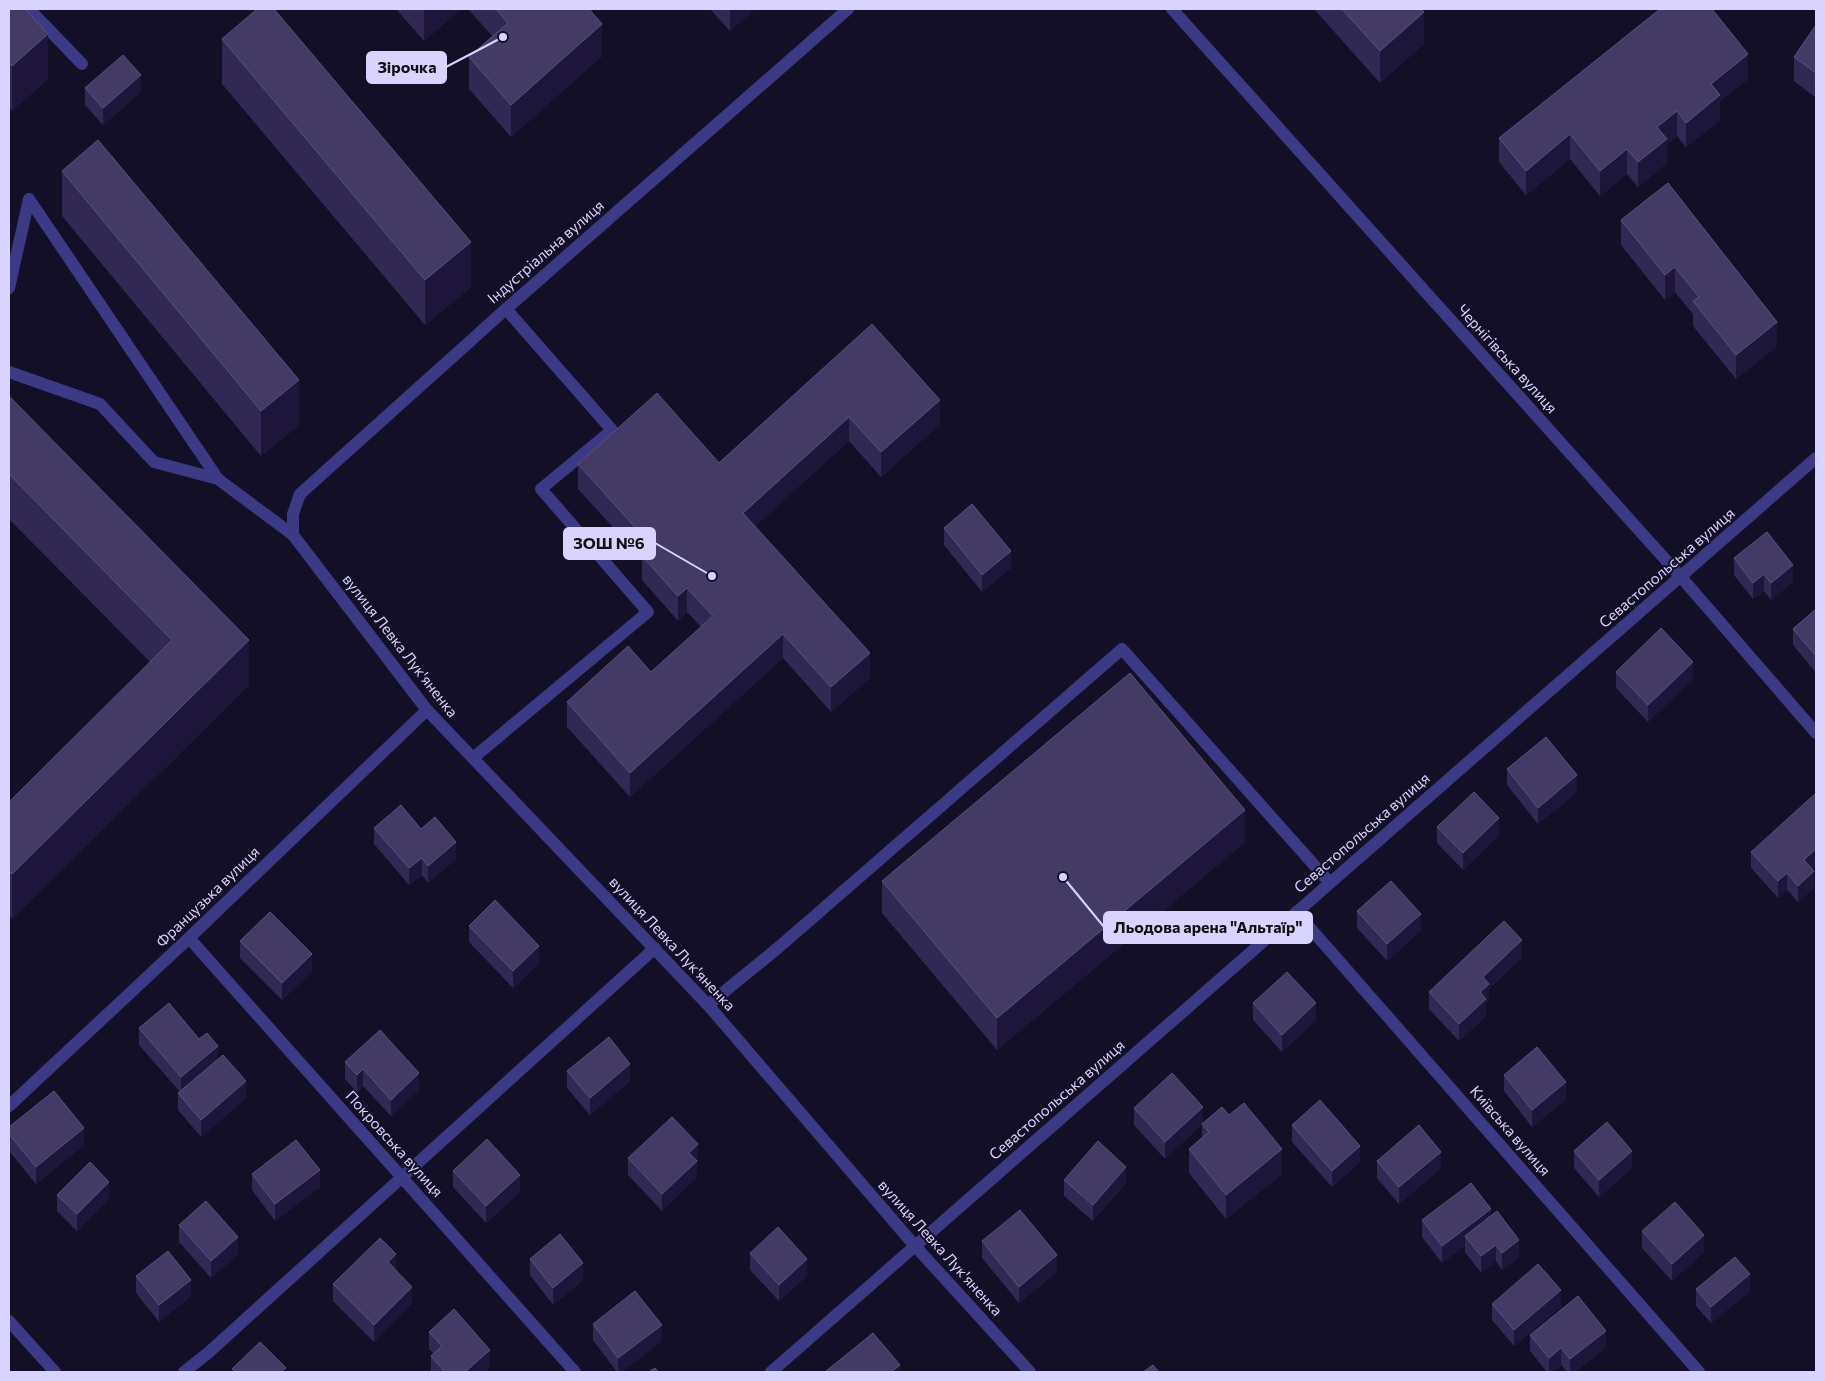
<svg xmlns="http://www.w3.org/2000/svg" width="1825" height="1381" font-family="Commissioner,sans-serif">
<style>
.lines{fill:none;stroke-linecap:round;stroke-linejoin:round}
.lane{stroke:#3d3a85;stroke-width:12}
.street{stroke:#3d3a85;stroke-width:12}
.wall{fill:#312854}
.shaded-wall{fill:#1d163a}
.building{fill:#433a66;stroke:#5a527e}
.labels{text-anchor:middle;stroke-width:4;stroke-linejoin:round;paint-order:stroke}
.street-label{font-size:15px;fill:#d9d4ff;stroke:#130f26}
.leader{fill:none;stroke:#d9d4ff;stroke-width:2}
.callout-dot{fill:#d9d4ff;stroke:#130f26;stroke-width:2}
.callout{fill:#d9d4ff;stroke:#d9d4ff;stroke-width:2}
.callout-label{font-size:16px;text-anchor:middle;font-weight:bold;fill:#111}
</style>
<rect width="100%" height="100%" fill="#130f26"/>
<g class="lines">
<path class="lane" d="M29,9L82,64
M29,199L218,479L293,535
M9,288L29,199
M9,372L100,404L154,462L218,479
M473,758L648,612L541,489L612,430L506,309
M708,1005L779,947L1122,649L1330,883"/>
<path class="street" d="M848,9L506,309L300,494L293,514V535L427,710L708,1005L915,1246L1030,1372
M1172,9L1681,577L1816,733
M1296,912L1699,1372
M189,938L575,1372
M9,1106L189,938L427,710
M9,1321L55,1372
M184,1372L208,1353L655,948
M771,1372L1816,458"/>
</g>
<path class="wall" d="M9,9L48,79L12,111L9,107Z
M396,9H461L424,41Z
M468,9H521L602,56L511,137L469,89V57L492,36Z
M710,9H755L730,31Z
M1314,9H1421L1424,44L1380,83Z
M1816,25V98L1794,81V57Z
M222,39L471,287L425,325L222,84Z
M1748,79L1720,101V120L1686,147L1677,136L1667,144V163L1638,187L1627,174L1600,196L1570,159L1526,195L1499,162V138Z
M85,88L141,92L103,125L85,105Z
M62,171L299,425L261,456L62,216Z
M1621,220L1777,346L1736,379L1693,326V314L1675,292L1665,300L1621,245Z
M872,324L940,424L881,477L849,441L755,526L870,678L831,712L783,658L630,797L567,727V702L651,672L701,627L687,612L678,621L642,580V559L578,489V464L719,463Z
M9,396L249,685L12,919L9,915V802L150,662L9,519Z
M944,528L1011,568L982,592L944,545Z
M1734,558L1793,582L1771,600L1764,591L1753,599L1734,575Z
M1816,609V673L1793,645V629Z
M1616,672L1693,679L1648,722L1616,688Z
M1507,769L1577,792L1538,824L1507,785Z
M1437,827L1499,835L1463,870L1437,843Z
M374,828L421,829L456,859L428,883L422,875L409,885L374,844Z
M1245,842L997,1050L882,913V881Z
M1751,852L1813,869L1814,888L1798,902L1787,890L1778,898L1751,868Z
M1357,911L1421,930L1387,961L1357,928Z
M469,926L539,962L513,988L469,942Z
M240,941L312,971L282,1000L240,958Z
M1522,957L1489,989V1000L1486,1003V1016L1459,1041L1429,1009V992Z
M1253,1003L1316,1020L1282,1052L1253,1020Z
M139,1028L218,1060L246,1098L201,1137L178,1110V1093L180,1092L139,1045Z
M345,1062L419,1090L391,1116L363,1086L357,1092L345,1079Z
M567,1071L630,1081L590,1115L567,1088Z
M1504,1075L1566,1099L1532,1127L1504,1091Z
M1134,1108L1203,1123L1282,1174L1226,1219L1189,1173V1149L1202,1137V1124L1165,1159L1134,1125Z
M1292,1125L1360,1162L1332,1187L1292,1142Z
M9,1127L84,1145L36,1184L9,1151Z
M1574,1151L1632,1168L1599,1197L1574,1168Z
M628,1158L698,1161L697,1162V1177L662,1211L628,1175Z
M1377,1161L1441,1168L1399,1204L1377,1178Z
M453,1171L520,1192L486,1223L453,1187Z
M252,1174L320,1187L275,1221L252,1190Z
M1064,1180L1126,1183L1093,1221L1064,1196Z
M57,1195L109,1199L77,1231L57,1211Z
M1491,1216L1519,1257L1502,1270L1496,1261L1481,1273L1465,1252V1245L1442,1263L1422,1237V1220Z
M179,1225L238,1254L211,1278L179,1242Z
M1642,1231L1704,1252L1672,1281L1642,1248Z
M982,1241L1057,1272L1019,1303L982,1258Z
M750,1253L807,1276L779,1301L750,1270Z
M530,1259L583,1280L553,1305L530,1275Z
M396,1270L412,1303L374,1342L333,1301V1284Z
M136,1276L191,1296L159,1322L136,1293Z
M1696,1289L1750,1291L1711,1323L1696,1306Z
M1492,1304L1561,1307L1514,1346L1492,1320Z
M593,1324L662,1341L621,1372H617L593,1340Z
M429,1332L490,1366L484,1372H431V1356L433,1353L429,1349Z
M1530,1335L1606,1347L1575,1372H1567L1561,1365L1552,1372H1547L1530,1351Z"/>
<path class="shaded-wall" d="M424,9H461L424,41Z
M730,9H755L730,31Z
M1424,12V44L1380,83V51Z
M602,24V56L511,137V105Z
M48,34V79L12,111V66Z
M1748,54V79L1720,101V120L1686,147V123L1711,84Z
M141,75V92L103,125V108Z
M1677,111V136L1667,144V163L1638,187V162L1657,127Z
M1570,134V159L1526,195V171Z
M1627,149V174L1600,196V171Z
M471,242V287L425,325V280Z
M1675,267V292L1665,300V275Z
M1777,322V346L1736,379V355Z
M299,380V425L261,456V411Z
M940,400V424L881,477V452Z
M849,417V441L743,538V513Z
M1011,551V568L982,592V575Z
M1793,565V582L1771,600V583Z
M1764,574V591L1753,599V583Z
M687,588V612L678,621V596Z
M783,634V658L630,797V773Z
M249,640V685L12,919V874Z
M870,653V678L831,712V687Z
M1693,662V679L1648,722V705Z
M1577,775V792L1538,824V808Z
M1245,810V842L997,1050V1018Z
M1499,818V835L1463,870V853Z
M456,842V859L428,883V866Z
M1816,849V866L1804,877V860Z
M422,858V875L409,885V868Z
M1814,871V888L1798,902V886Z
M1787,873V890L1778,898V881Z
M1421,914V930L1387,961V944Z
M1522,940V957L1489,989V1000L1486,1003V1016L1459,1041V1024L1480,992L1483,977Z
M539,946V962L513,988V971Z
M312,954V971L282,1000V983Z
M1316,1003V1020L1282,1052V1035Z
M218,1046V1062L181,1094V1077Z
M630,1064V1081L590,1115V1098Z
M363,1069V1086L357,1092V1075Z
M419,1073V1090L391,1116V1100Z
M246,1081V1098L201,1137V1120Z
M1566,1082V1099L1532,1127V1110Z
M1203,1107V1123L1165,1159V1142Z
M84,1128V1145L36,1184V1167Z
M698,1144L697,1177L662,1211V1194L689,1153Z
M1360,1146V1162L1332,1187V1171Z
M1282,1149V1174L1226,1219V1195Z
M1632,1151V1168L1599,1197V1180Z
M1441,1152V1168L1399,1204V1187Z
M1126,1167V1183L1093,1221V1205Z
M320,1170V1187L275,1221V1204Z
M520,1175V1192L486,1223V1206Z
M109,1182V1199L77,1231V1214Z
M1491,1209V1225L1465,1236V1245L1442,1263V1246Z
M1704,1235V1252L1672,1281V1264Z
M238,1237V1254L211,1278V1261Z
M1519,1240V1257L1502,1270V1253Z
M1496,1245V1261L1481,1273V1256Z
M396,1254V1271L388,1262Z
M1057,1255V1272L1019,1303V1287Z
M807,1259V1276L779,1301V1285Z
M583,1263V1280L553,1305V1288Z
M1750,1274V1291L1711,1323V1307Z
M191,1280V1296L159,1322V1305Z
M412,1287V1303L374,1342V1325Z
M1561,1290V1307L1514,1346V1330Z
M662,1325V1341L621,1372H618V1358Z
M1606,1331V1347L1575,1372H1570V1359Z
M1561,1348V1365L1552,1372H1549V1358Z
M490,1350V1366L484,1372H465Z
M900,1365V1372H891Z"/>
<path class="building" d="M9,9H25L48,34L12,66L9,62Z
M257,9H274L471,242L425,280L222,39Z
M496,9H521L522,10L523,9H589L602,24L511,105L469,57L508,23Z
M1342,9H1421L1424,12L1380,51Z
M1660,9H1712L1748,54L1711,84L1720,95L1686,123L1677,111L1657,127L1667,139L1638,162L1627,149L1600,171L1570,134L1526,171L1499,138Z
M1816,25V73L1794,57Z
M123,55L141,75L103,108L85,88Z
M98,140L299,380L261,411L62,171Z
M1668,183L1777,322L1736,355L1693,301L1699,297L1675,267L1665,275L1621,220Z
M872,324L940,400L881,452L849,417L743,513L870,653L831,687L783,634L630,773L567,702L628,646L651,672L713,616L687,588L678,596L642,556L652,546L578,464L657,393L719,463Z
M9,396L249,640L12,874L9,871V802L172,640L9,474Z
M972,504L1011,551L982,575L944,528Z
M1767,532L1793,565L1771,583L1764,574L1753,583L1734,558Z
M1816,609V656L1793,629Z
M1661,628L1693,662L1648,705L1616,672Z
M1130,673L1245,810L997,1018L882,881Z
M1546,737L1577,775L1538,808L1507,769Z
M1474,792L1499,818L1463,853L1437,827Z
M1815,794L1816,795V849L1804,860L1814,871L1798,886L1787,873L1778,881L1751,852Z
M401,805L421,829L435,817L456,842L428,866L422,858L409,868L374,828Z
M1391,881L1421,914L1387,944L1357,911Z
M495,900L539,946L513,971L469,926Z
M270,912L312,954L282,983L240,941Z
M1504,921L1522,940L1483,977L1489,984L1480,992L1486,999L1459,1024L1429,992Z
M1287,972L1316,1003L1282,1035L1253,1003Z
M169,1003L199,1039L207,1033L218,1046L181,1077L139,1028Z
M380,1030L419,1073L391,1100L363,1069L357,1075L345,1062Z
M609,1037L630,1064L590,1098L567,1071Z
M1537,1047L1566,1082L1532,1110L1504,1075Z
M223,1055L246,1081L201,1120L178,1093Z
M1172,1073L1203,1107L1165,1142L1134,1108Z
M54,1091L84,1128L36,1167L9,1134V1127Z
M1320,1100L1360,1146L1332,1171L1292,1125Z
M1244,1103L1282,1149L1226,1195L1189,1149L1209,1132L1202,1124L1222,1107L1229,1115Z
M672,1117L698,1144L689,1153L697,1161L662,1194L628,1158Z
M1607,1122L1632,1151L1599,1180L1574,1151Z
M1419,1125L1441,1152L1399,1187L1377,1161Z
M487,1139L520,1175L486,1206L453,1171Z
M296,1140L320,1170L275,1204L252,1174Z
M1098,1141L1126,1167L1093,1205L1064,1180Z
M90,1162L109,1182L77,1214L57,1195Z
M1471,1183L1491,1209L1442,1246L1422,1220Z
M206,1201L238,1237L211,1261L179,1225Z
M1675,1202L1704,1235L1672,1264L1642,1231Z
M1020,1210L1057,1255L1019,1287L982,1241Z
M1497,1211L1519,1240L1502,1253L1496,1245L1481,1256L1465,1236Z
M778,1227L807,1259L779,1285L750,1253Z
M560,1234L583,1263L553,1288L530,1259Z
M380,1238L396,1254L388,1262L412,1287L374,1325L333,1284Z
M168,1251L191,1280L159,1305L136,1276Z
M1735,1257L1750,1274L1711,1307L1696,1289Z
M1538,1264L1561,1290L1514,1330L1492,1304Z
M635,1291L662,1325L618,1358L593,1324Z
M1578,1296L1606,1331L1570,1359L1561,1348L1549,1358L1530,1335Z
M454,1309L490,1350L465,1372H445L431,1356L442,1346L429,1332Z
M873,1333L900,1365L891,1372H825Z
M260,1342L286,1368L281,1372H236L232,1369Z
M1153,1365L1159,1372H1143Z
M655,1368L658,1372H649Z"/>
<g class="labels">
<g class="street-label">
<text transform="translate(546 252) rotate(-41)" y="5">Індустріальна вулиця</text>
<text transform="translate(1507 359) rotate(48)" y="5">Чернігівська вулиця</text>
<text transform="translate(1667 568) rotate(-41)" y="5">Севастопольська вулиця</text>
<text transform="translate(400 646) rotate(52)" y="5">вулиця Левка Лук'яненка</text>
<text transform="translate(1362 833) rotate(-41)" y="5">Севастопольська вулиця</text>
<text transform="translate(208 897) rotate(-44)" y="5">Французька вулиця</text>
<text transform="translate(672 944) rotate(47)" y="5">вулиця Левка Лук'яненка</text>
<text transform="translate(1057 1100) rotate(-41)" y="5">Севастопольська вулиця</text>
<text transform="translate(1510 1131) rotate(49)" y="5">Київська вулиця</text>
<text transform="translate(394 1144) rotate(48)" y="5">Покровська вулиця</text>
<text transform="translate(940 1248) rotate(48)" y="5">вулиця Левка Лук'яненка</text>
</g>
</g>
<path class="leader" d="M503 37L446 67M712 576L655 543M1063 877L1104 927"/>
<g class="callout-dot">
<circle cx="503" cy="37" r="5"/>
<circle cx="712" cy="576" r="5"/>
<circle cx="1063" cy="877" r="5"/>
</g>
<g class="callout">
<rect x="367" y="52" width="79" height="31" rx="5"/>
<rect x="564" y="528" width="91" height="31" rx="5"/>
<rect x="1104" y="912" width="208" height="31" rx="5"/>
</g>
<g class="callout-label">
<text x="407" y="73">Зірочка</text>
<text x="609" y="549">ЗОШ №6</text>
<text x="1208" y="933">Льодова арена "Альтаїр"</text>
</g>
<rect width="1825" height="1381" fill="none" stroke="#d9d4ff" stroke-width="20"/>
</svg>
